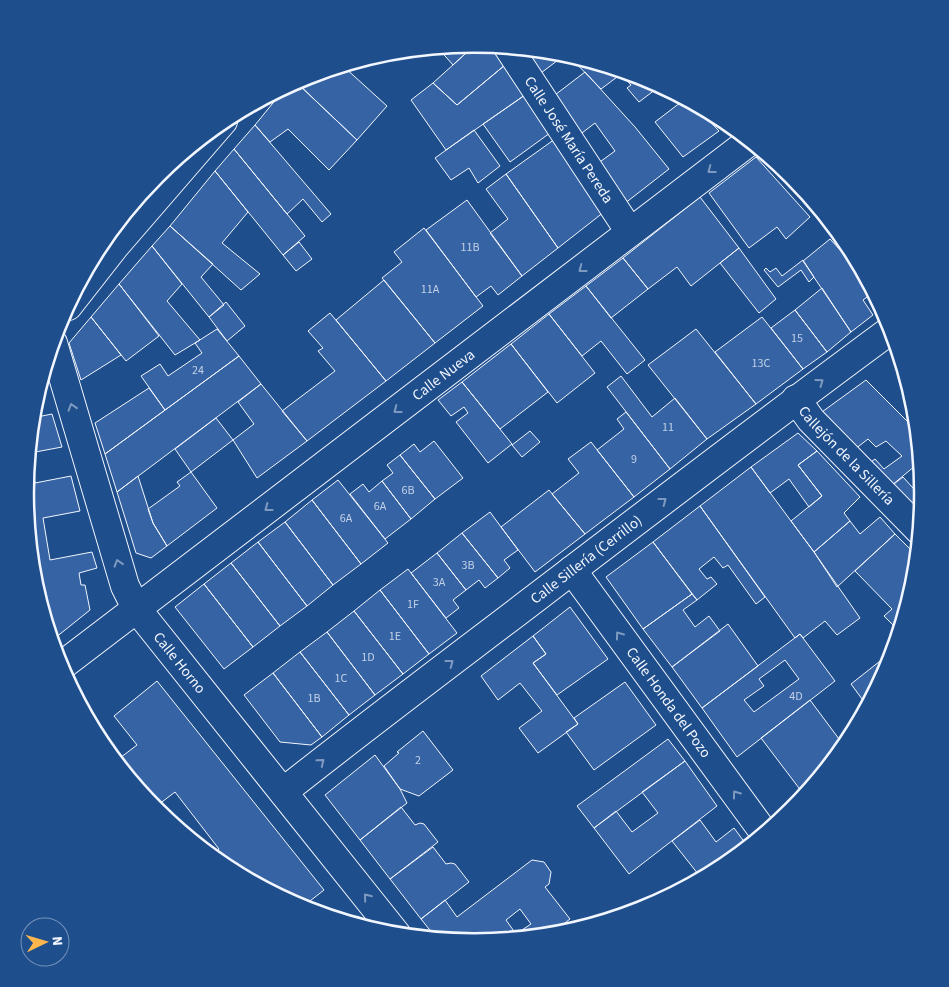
<svg xmlns="http://www.w3.org/2000/svg" width="949" height="987" font-family="'Source Sans 3',sans-serif">
<style>
.building{fill:#3563a3;stroke:#f2f6ff;fill-rule:evenodd}
.lines{fill:none;stroke-linecap:round;stroke-linejoin:round}
.street-casing{stroke:#f2f6ff;stroke-width:30}
.secondary-casing{stroke:#f2f6ff;stroke-width:30}
.street{stroke:#1f4e8c;stroke-width:28}
.secondary{stroke:#1f4e8c;stroke-width:28}
.oneway{stroke:#7e9ac0}
.labels{text-anchor:middle;stroke-width:4;stroke-linejoin:round;paint-order:stroke}
.number-label{font-size:12px;fill:#c3d1e8}
.street-label{font-size:15px;fill:#f2f6ff;stroke:#1f4e8c}
.rim{fill:none;stroke:#f2f6ff;stroke-width:2.5}
</style>
<rect width="100%" height="100%" fill="#1f4e8c"/>
<path class="building" d="M476,44L488,45L505,65L457,105L433,83Z
M476,44L453,65L438,48L475,44Z
M520,48L562,53L566,54L537,76Z
M567,54L647,78L660,86L639,102L627,88L631,85L621,74L601,89Z
M505,65L525,95L446,150L411,100L433,83L457,105Z
M343,66L387,106L357,140L296,82L303,78Z
M585,72L635,127L669,169L624,204L597,164L615,151L595,123L578,136L551,98Z
M296,82L357,140L329,170L288,129L270,142L255,125L286,87Z
M525,95L550,133L510,162L483,124Z
M685,99L692,103L719,131L683,157L655,122Z
M704,109L724,120L729,123L723,128Z
M255,125L331,214L322,222L303,199L287,214L234,149Z
M474,130L500,166L478,183L469,168L451,180L435,158Z
M555,139L604,212L558,248L506,174Z
M234,149L305,236L283,255L215,171Z
M756,157L810,217L786,239L777,227L749,248L709,193Z
M215,171L248,212L222,243L260,274L241,290L170,226Z
M506,174L558,248L522,276L490,233L508,219L486,189Z
M700,197L739,248L691,286L677,267L648,289L623,258Z
M467,200L522,276L498,295L491,286L476,297L426,230Z
M170,226L213,264L201,277L224,305L209,317L152,246Z
M424,228L483,306L435,343L382,278L402,262L394,252Z
M830,239L867,279L874,292L863,300L873,315L851,332L803,261Z
M299,242L312,259L296,271L283,255Z
M152,246L182,284L167,301L200,340L175,355L119,284Z
M739,248L776,299L759,313L720,263Z
M623,258L648,289L611,318L586,286Z
M803,260L814,277L809,282L801,270L778,287L764,270L766,268L770,272L776,268L782,276Z
M384,280L435,343L386,381L336,320Z
M119,284L159,336L126,361L91,317Z
M586,286L645,360L627,374L601,341L582,356L549,314Z
M822,288L851,332L827,352L795,310Z
M226,302L245,326L227,341L209,317Z
M795,310L827,352L803,369L771,328Z
M330,313L386,381L307,441L282,411L335,371L318,351L323,348L308,331Z
M549,314L595,373L557,403L511,344Z
M91,317L121,355L81,380L69,343Z
M762,317L803,369L756,404L715,352Z
M217,329L239,356L165,410L141,376L160,364L168,376L202,353L195,343Z
M696,329L756,404L707,439L648,365Z
M511,344L548,392L500,429L462,382Z
M239,356L261,384L117,492L105,454Z
M621,376L652,417L675,398L707,439L670,469L607,387Z
M866,380L918,432L921,461L886,490L864,467L875,459L884,469L902,456L886,441L876,447L868,439L850,453L815,417Z
M462,382L512,444L488,463L456,422L468,413L464,407L451,416L438,400Z
M261,384L307,441L257,478L233,440L254,424L238,402Z
M149,388L165,410L105,454L95,423Z
M626,412L670,469L634,497L597,450L624,429L617,419Z
M52,414L62,447L30,453L35,483L71,476L80,511L43,518L50,560L92,552L97,568L79,573L81,585H85L90,610L55,638L51,639L44,611L47,610L44,595L38,596L34,581L25,494L32,418Z
M216,418L233,440L191,472L175,449Z
M530,431L540,442L522,457L512,445Z
M798,433L817,451L798,465L822,496L809,507L789,479L770,493L751,467Z
M434,441L463,478L435,499L400,455L414,444L420,452Z
M591,442L634,497L585,534L552,494L579,473L568,459Z
M817,451L860,497L844,513L850,521L814,552L791,521L822,496L798,465Z
M400,455L435,499L411,519L382,481L393,473L387,465Z
M921,461L922,478L913,468Z
M751,467L814,552L860,618L837,635L825,621L803,638L800,634L795,638L700,506Z
M191,472L217,508L167,546L153,523L148,509L180,486L177,482Z
M138,476L153,523L167,546L151,558L136,553L117,492Z
M903,477L923,499L921,525L886,490Z
M338,480L388,543L361,564L312,500Z
M382,481L411,519L385,539L350,494L363,484L369,492Z
M549,490L585,534L535,572L501,527Z
M312,500L361,564L333,585L285,522Z
M700,506L765,597L756,604L728,565L723,568L714,557L699,569L707,579L711,577L717,584L697,600L653,542Z
M490,512L518,550L504,560L510,568L498,578L462,533Z
M880,517L895,534L837,587L814,552L850,521L860,534Z
M285,522L333,585L307,606L258,542Z
M462,533L498,578L485,588L479,580L466,590L437,553Z
M895,534L918,557L915,581L900,632L884,616L892,609L855,571Z
M258,542L307,606L280,626L231,563Z
M653,542L692,594L643,629L606,577Z
M437,553L466,590L453,600L459,608L446,618L411,573Z
M231,563L280,626L253,647L204,584Z
M408,569L457,633L429,654L380,590Z
M204,584L253,647L224,669L175,607Z
M380,590L429,654L403,674L354,611Z
M692,594L697,600L683,610L695,627L709,616L720,631L672,667L643,629Z
M570,607L608,659L557,695L533,663L546,654L533,636Z
M354,611L403,674L375,695L327,632Z
M728,624L758,666L702,708L672,667Z
M327,632L375,695L349,715L300,652Z
M800,634L835,681L737,757L702,708ZM785,660L799,679L754,712L744,700L764,686L759,679Z
M533,636L546,654L533,663L578,724L538,753L519,728L542,711L520,683L498,700L481,676Z
M894,650L890,666L879,686L862,699L851,684Z
M300,652L349,715L322,737L273,673Z
M273,673L322,737L311,745L280,742L244,695Z
M157,681L324,890L301,908L225,867L211,856L219,849L175,792L154,808L116,761L137,745L114,716Z
M625,682L656,725L594,770L566,732L578,724L574,718Z
M810,700L845,747L805,796L761,738Z
M423,731L453,770L419,796L400,789L384,766L399,753L397,752Z
M668,739L685,761L594,828L577,806Z
M375,755L400,789L407,803L360,840L325,795Z
M685,761L717,806L629,874L594,828L616,811L632,832L658,813L642,792Z
M401,807L415,825L420,823L424,824L438,842L390,879L360,840Z
M700,820L716,842L734,828L748,847L724,867L702,879L672,841Z
M433,847L446,864L451,863L455,864L469,882L421,919L390,879Z
M532,860L544,862L551,872L549,884L545,887L570,919L548,936L474,943L437,939L421,919L445,900L457,917ZM520,909L531,924L516,934L506,920Z
M358,916L368,929L349,923Z"/>
<g class="lines">
<defs>
<g id="street">
<path id="s1" d="M508,47L630,232"/>
<path d="M68,306L115,246L223,121"/>
<path d="M53,343L125,586L136,608"/>
<path id="s2" d="M796,399L811,420L920,531"/>
<path id="s3" d="M572,570L765,834"/>
<path id="s4" d="M283,792C365,727 449,664 533,600C652,509 771,418 892,329"/>
</g>
<g id="secondary">
<path id="s5" d="M136,608L397,935"/>
<path id="s6" d="M60,667L750,141"/>
</g>
</defs>
<use href="#street" class="street-casing"/>
<use href="#secondary" class="secondary-casing"/>
<use href="#street" class="street"/>
<use href="#secondary" class="secondary"/>
</g>
<defs><path id="oneway-chevron" d="M-2-3.5L2.5 0L-2 3.5" fill="none" stroke-width="1.6" stroke-linecap="round" stroke-linejoin="round" transform="scale(1.25)"/></defs>
<g class="oneway">
<use href="#oneway-chevron" transform="translate(711 170) rotate(143)"/>
<use href="#oneway-chevron" transform="translate(582 269) rotate(143)"/>
<use href="#oneway-chevron" transform="translate(820 382) rotate(-36)"/>
<use href="#oneway-chevron" transform="translate(72 407) rotate(-107)"/>
<use href="#oneway-chevron" transform="translate(397 410) rotate(143)"/>
<use href="#oneway-chevron" transform="translate(663 501) rotate(-37)"/>
<use href="#oneway-chevron" transform="translate(268 508) rotate(143)"/>
<use href="#oneway-chevron" transform="translate(118 563) rotate(-107)"/>
<use href="#oneway-chevron" transform="translate(619 635) rotate(-126)"/>
<use href="#oneway-chevron" transform="translate(450 663) rotate(-37)"/>
<use href="#oneway-chevron" transform="translate(321 762) rotate(-39)"/>
<use href="#oneway-chevron" transform="translate(736 794) rotate(-126)"/>
<use href="#oneway-chevron" transform="translate(367 897) rotate(-129)"/>
</g>
<g class="labels">
<g class="number-label">
<text x="470" y="251">11B</text>
<text x="430" y="293">11A</text>
<text x="797" y="342">15</text>
<text x="761" y="367">13C</text>
<text x="198" y="374">24</text>
<text x="668" y="431">11</text>
<text x="634" y="463">9</text>
<text x="408" y="494">6B</text>
<text x="380" y="510">6A</text>
<text x="346" y="522">6A</text>
<text x="468" y="569">3B</text>
<text x="439" y="586">3A</text>
<text x="413" y="608">1F</text>
<text x="395" y="640">1E</text>
<text x="368" y="661">1D</text>
<text x="341" y="682">1C</text>
<text x="796" y="700">4D</text>
<text x="314" y="702">1B</text>
<text x="418" y="764">2</text>
</g>
<g class="street-label">
<text dy="5" stroke="none"><textPath href="#s1" startOffset="111">Calle José María Pereda</textPath></text>
<text dy="5" stroke="none"><textPath href="#s6" startOffset="482">Calle Nueva</textPath></text>
<text dy="5" stroke="none"><textPath href="#s2" startOffset="76">Callejón de la Sillería</textPath></text>
<text dy="5" stroke="none"><textPath href="#s4" startOffset="382">Calle Sillería (Cerrillo)</textPath></text>
<text dy="5" stroke="none"><textPath href="#s5" startOffset="70">Calle Horno</textPath></text>
<text dy="5" stroke="none"><textPath href="#s3" startOffset="164">Calle Honda del Pozo</textPath></text>
</g>
</g>
<path d="M0 0H949V987H0ZM34 493a440 440 0 1 1 880 0a440 440 0 1 1-880 0Z" fill="#1f4e8c" fill-rule="evenodd"/>
<path class="rim" d="M34 493a440 440 0 1 1 880 0a440 440 0 1 1-880 0Z"/>
<g transform="translate(45 942) rotate(85)"><circle r="24" fill="#1f4e8c" stroke="#7391ba"/>
<path d="M0-4L9 19L0 12L-9 19Z" fill="#ffb74d"/>
<text y="-8" font-size="14" font-weight="bold" text-anchor="middle" fill="#f2f6ff">N</text>
</g>
</svg>
